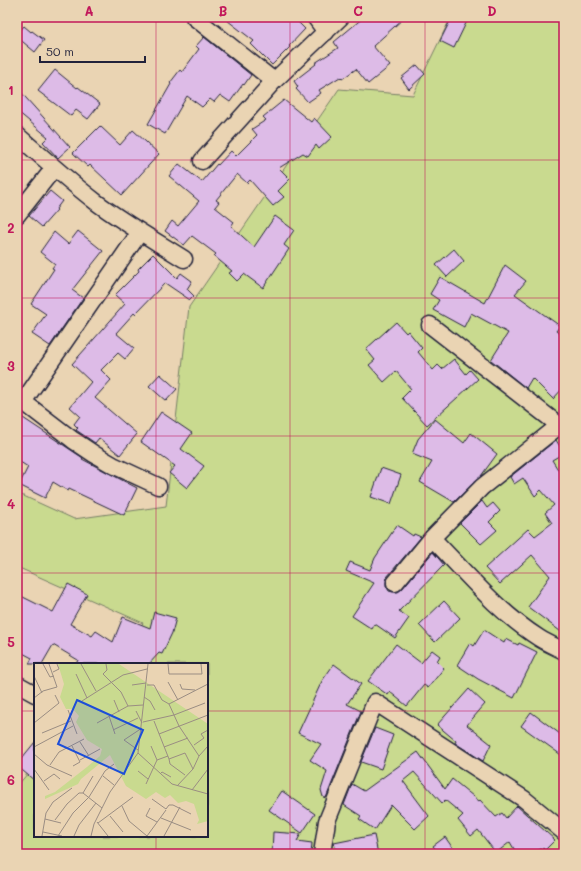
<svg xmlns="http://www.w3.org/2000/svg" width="581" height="871" font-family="Mali,sans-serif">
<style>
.green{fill:#c9da8f;stroke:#767e65}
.building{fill:#ddbbe7;stroke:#22223b}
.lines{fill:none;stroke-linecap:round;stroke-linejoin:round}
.minor-casing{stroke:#22223b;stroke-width:19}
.minor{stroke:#ead4b3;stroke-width:16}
.grid{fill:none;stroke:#c2185b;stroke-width:1;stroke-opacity:0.55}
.inset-road{fill:none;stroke:#9a8d83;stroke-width:1}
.view{fill:#1d4ed8;fill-opacity:0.15;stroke:#1d4ed8;stroke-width:2}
.inset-edge{fill:none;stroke:#22223b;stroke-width:2}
.neatline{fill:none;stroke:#c2185b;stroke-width:1.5}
.grid-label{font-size:13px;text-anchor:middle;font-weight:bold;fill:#c2185b}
</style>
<rect width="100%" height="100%" fill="#ead4b3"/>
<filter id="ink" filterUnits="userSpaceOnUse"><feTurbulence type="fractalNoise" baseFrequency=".025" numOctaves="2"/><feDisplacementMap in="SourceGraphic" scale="8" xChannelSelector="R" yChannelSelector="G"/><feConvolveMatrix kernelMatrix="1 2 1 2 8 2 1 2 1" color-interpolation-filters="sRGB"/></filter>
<g filter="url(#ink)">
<path class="green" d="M451,17H564V854H17V786L35,765V836H207V664H112L143,623L17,567V493L74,519L166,506L189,307L339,89L413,95Z"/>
<path class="building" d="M223,17H293L305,29L289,46L290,47L272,65L251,44L254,41Z
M364,17H405L373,46L390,66L368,84L356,69L342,79L340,77L319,90L321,93L308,102L296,89L298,87L294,81L316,64L315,63L338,48L334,42Z
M452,17H460L467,21L454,48L440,41Z
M24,26L31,32L32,31L44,40L35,52L17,37V34Z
M204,37L251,75L244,85L243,84L230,102L220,95L214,102L210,99L202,107L187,96L165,134L148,124L171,84L170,83L180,70L182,72L199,49L196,46Z
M417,65L425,74L409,89L401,78Z
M55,70L77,88L78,87L100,104L88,119L76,110L71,116L38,91Z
M17,88L70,147L58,158L43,142L48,137L17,111Z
M284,100L311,122L314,118L332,137L319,149L316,145L308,156L303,153L279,168L290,179L278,191L284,197L273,206L250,180L247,183L237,174L216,200L219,202L215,207L234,222L231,226L254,247L275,216L294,230L284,245L289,249L263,288L244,274L237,281L229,273L232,271L214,256L216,254L192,236L184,245L165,231L172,221L178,226L199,201L169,176L179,164L202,182L217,164L218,165L231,151L236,156L257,135L252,129L266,120L263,117Z
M100,126L120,145L133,130L159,154L122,195L90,165L88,167L73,153Z
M50,191L62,201L56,209L57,210L42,227L29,216Z
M78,231L103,251L72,290L83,298L50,346L32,334L46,314L31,304L54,269L52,268L55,264L40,252L54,232L68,244Z
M454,249L464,261L447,277L436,265Z
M153,254L177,278L181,273L192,281L187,289L194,296L190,300L165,283L135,314L134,313L116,333L134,348L125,359L118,353L101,370L111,380L95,398L137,434L120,455L99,438L95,443L76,430L78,428L74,424L80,416L70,407L91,382L72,364L125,304L115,295L139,271L138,269Z
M505,265L526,281L515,294L560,326L556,331L564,337V387L553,399L532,378L526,388L491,360L508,333L471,313L464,327L433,310L439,300L430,294L440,277L485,303Z
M396,322L406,333L408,331L422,348L418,352L433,370L438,365L442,369L454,359L466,374L470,370L478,379L427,425L402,398L411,389L396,371L384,382L369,365L375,360L366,349Z
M160,374L177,389L166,401L149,386Z
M161,412L192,433L181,449L204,466L187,488L169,473L175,466L141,442Z
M17,414L83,458L82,459L137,488L124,515L69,489L68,491L53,482L45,498L19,485L28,467L17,460Z
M435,419L464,443L471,433L497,454L481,476L454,502L420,482L432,462L412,454L418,439Z
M556,440L564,453L552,460L564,479V634L528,607L550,576L532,555L500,584L485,568L528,529L535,536L552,523L545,513L554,505L541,490L535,496L523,478L514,484L510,477Z
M381,468L401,475L391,504L371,497Z
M482,501L487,508L493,503L500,511L489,522L497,530L481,544L460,523Z
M397,525L413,536L414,534L421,537L387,577L386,581V586L389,591L393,592H398L402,589L433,552L444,565L399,611L409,618L395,638L375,624L372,629L352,616L374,583L346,571L350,562L370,570L375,558Z
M68,584L87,594L70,624L92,636L96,631L113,642L123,617L150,628L154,612L176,618L172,633L162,654L159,653L149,664H76L78,660L53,645L42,664H29L32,658L17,650V594L53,612Z
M444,601L460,618L435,642L419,625Z
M484,630L504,643L506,639L518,645L519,643L537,652L514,698L478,679L457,665L470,643L474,646Z
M396,644L421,663L432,650L440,656L437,661L444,668L428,688L424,685L407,706L390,692L388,695L368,681Z
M334,664L361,684L347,704L361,711L326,798L323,797L321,790L327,771L310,760L321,744L298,733L322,681Z
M469,689L485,704L467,725L491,744L483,761L455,743L456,741L437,725Z
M531,712L564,737V757L521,726Z
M375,728L393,735L381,769L361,762Z
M35,742V781L17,766V764Z
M418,752L445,789L452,779L479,801L480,800L496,817L502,813L506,818L517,806L555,840L545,850L543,848L531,854H517L510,842L496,853L478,830L471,836L458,820L463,815L445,800L442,803L414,772L403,781L429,816L415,829L391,805L375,830L359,819L361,816L344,805L352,784L364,791Z
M282,791L315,814L302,833L269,810Z
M273,832L301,834L297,841L312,843L311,854H272Z
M374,835L378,854H337L334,843Z
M445,837L457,854H439L433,846Z"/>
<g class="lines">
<defs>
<path id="minor" d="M194,17L274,81
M315,17L326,32
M17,135C43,158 69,181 96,202C124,223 154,240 184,259
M202,161L274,81L341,17
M17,215L54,168
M430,325L564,429
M17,397L73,440L94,454L113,465L158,486
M23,402L140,232
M432,538C466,573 498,612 539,638C547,643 556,647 564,651
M395,583L432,538L482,487L560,425
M17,684L35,694
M322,854L327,821L375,702L524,799L564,832"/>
</defs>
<use href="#minor" class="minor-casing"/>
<use href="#minor" class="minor"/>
</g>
</g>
<path class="grid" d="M156,17V664M290,17V854M425,17V854M17,160H564M17,298H564M17,436H564M17,573H564M17,711H35M207,711H564M156,836V854"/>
<g transform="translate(34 663)">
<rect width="174" height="174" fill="#ead4b3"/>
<path d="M24,1H85L174,61V158L163,161L165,157L160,141L152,138L144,140L136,132L131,135L122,129L112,136L92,123L76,92L47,116L44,121L11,136V133L21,129L53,104L66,93L68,86L53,77L42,59L45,53L39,46H32L26,34L30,21Z" fill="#c9da8f"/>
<path class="inset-road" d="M9,1L16,14L20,13M47,1L62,28M134,1L135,11H168L167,1M19,9L25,6L23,1M42,11L53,35M0,13L8,30M134,19L144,37M146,21L148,26L161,27M98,22L112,20M113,22H120L128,37L135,41M110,34L116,38L121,47M0,35L9,28L23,24L15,1M80,37L85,49M48,38L89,12L113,6M94,43L109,42M34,47L43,71M102,48L108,60M75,53L81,71M120,58L135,96L151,90L159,106M109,59L140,52L171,40M0,60L25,40L21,32M63,60L94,43L87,29L69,11L73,7L72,1M79,67L104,55M8,70L37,58M125,71L174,52M46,79L55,93M160,82L170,75L167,71L174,67M38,83L46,99L39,103M117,83L123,97M0,84L39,63M130,84L154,75M104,87L90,77L108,65M104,90L138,121L174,131M0,91L13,102L38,113M165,93L145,63L135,41L174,21M135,96L136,101L151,112M46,97L66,86M16,102L25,89L50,76M0,106L15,127M104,108L114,116M126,111L128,109L137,114M69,113L80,122M10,118L20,111L26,116M112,121L123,97L134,93M143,123L159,106L165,93L174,83M158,127L174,106M49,130L59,113M118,136L132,146L135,142H139L157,151M88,143L95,158L113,173M116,145L112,153L123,159M76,153L89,169M127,155L157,167M11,156L27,160M21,157L33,141L45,130H49L68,145M63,159L74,173M64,160L99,134M9,169L28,173M8,173L12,150L19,139L38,125M24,173L39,150L55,134L71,108L80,101M40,173L45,162L62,140M57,173L60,161L76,129L104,90L114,1M113,173L132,147M130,173L146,144"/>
<path class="view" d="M43,37L109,67L90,111L24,81Z"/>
<rect width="174" height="174" class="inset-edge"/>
</g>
<rect width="581" height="871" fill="none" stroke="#ead4b3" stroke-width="44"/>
<path d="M40 56v6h105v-6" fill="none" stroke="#22223b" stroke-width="2"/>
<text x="46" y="56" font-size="12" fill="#22223b" stroke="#ead4b3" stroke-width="3" paint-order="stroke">50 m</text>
<rect x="22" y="22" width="537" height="827" class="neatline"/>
<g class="grid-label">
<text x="89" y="16">A</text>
<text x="223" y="16">B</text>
<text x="358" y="16">C</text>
<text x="492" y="16">D</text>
<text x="11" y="95">1</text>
<text x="11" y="233">2</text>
<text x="11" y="371">3</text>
<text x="11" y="509">4</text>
<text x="11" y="647">5</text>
<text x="11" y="785">6</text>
</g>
</svg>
